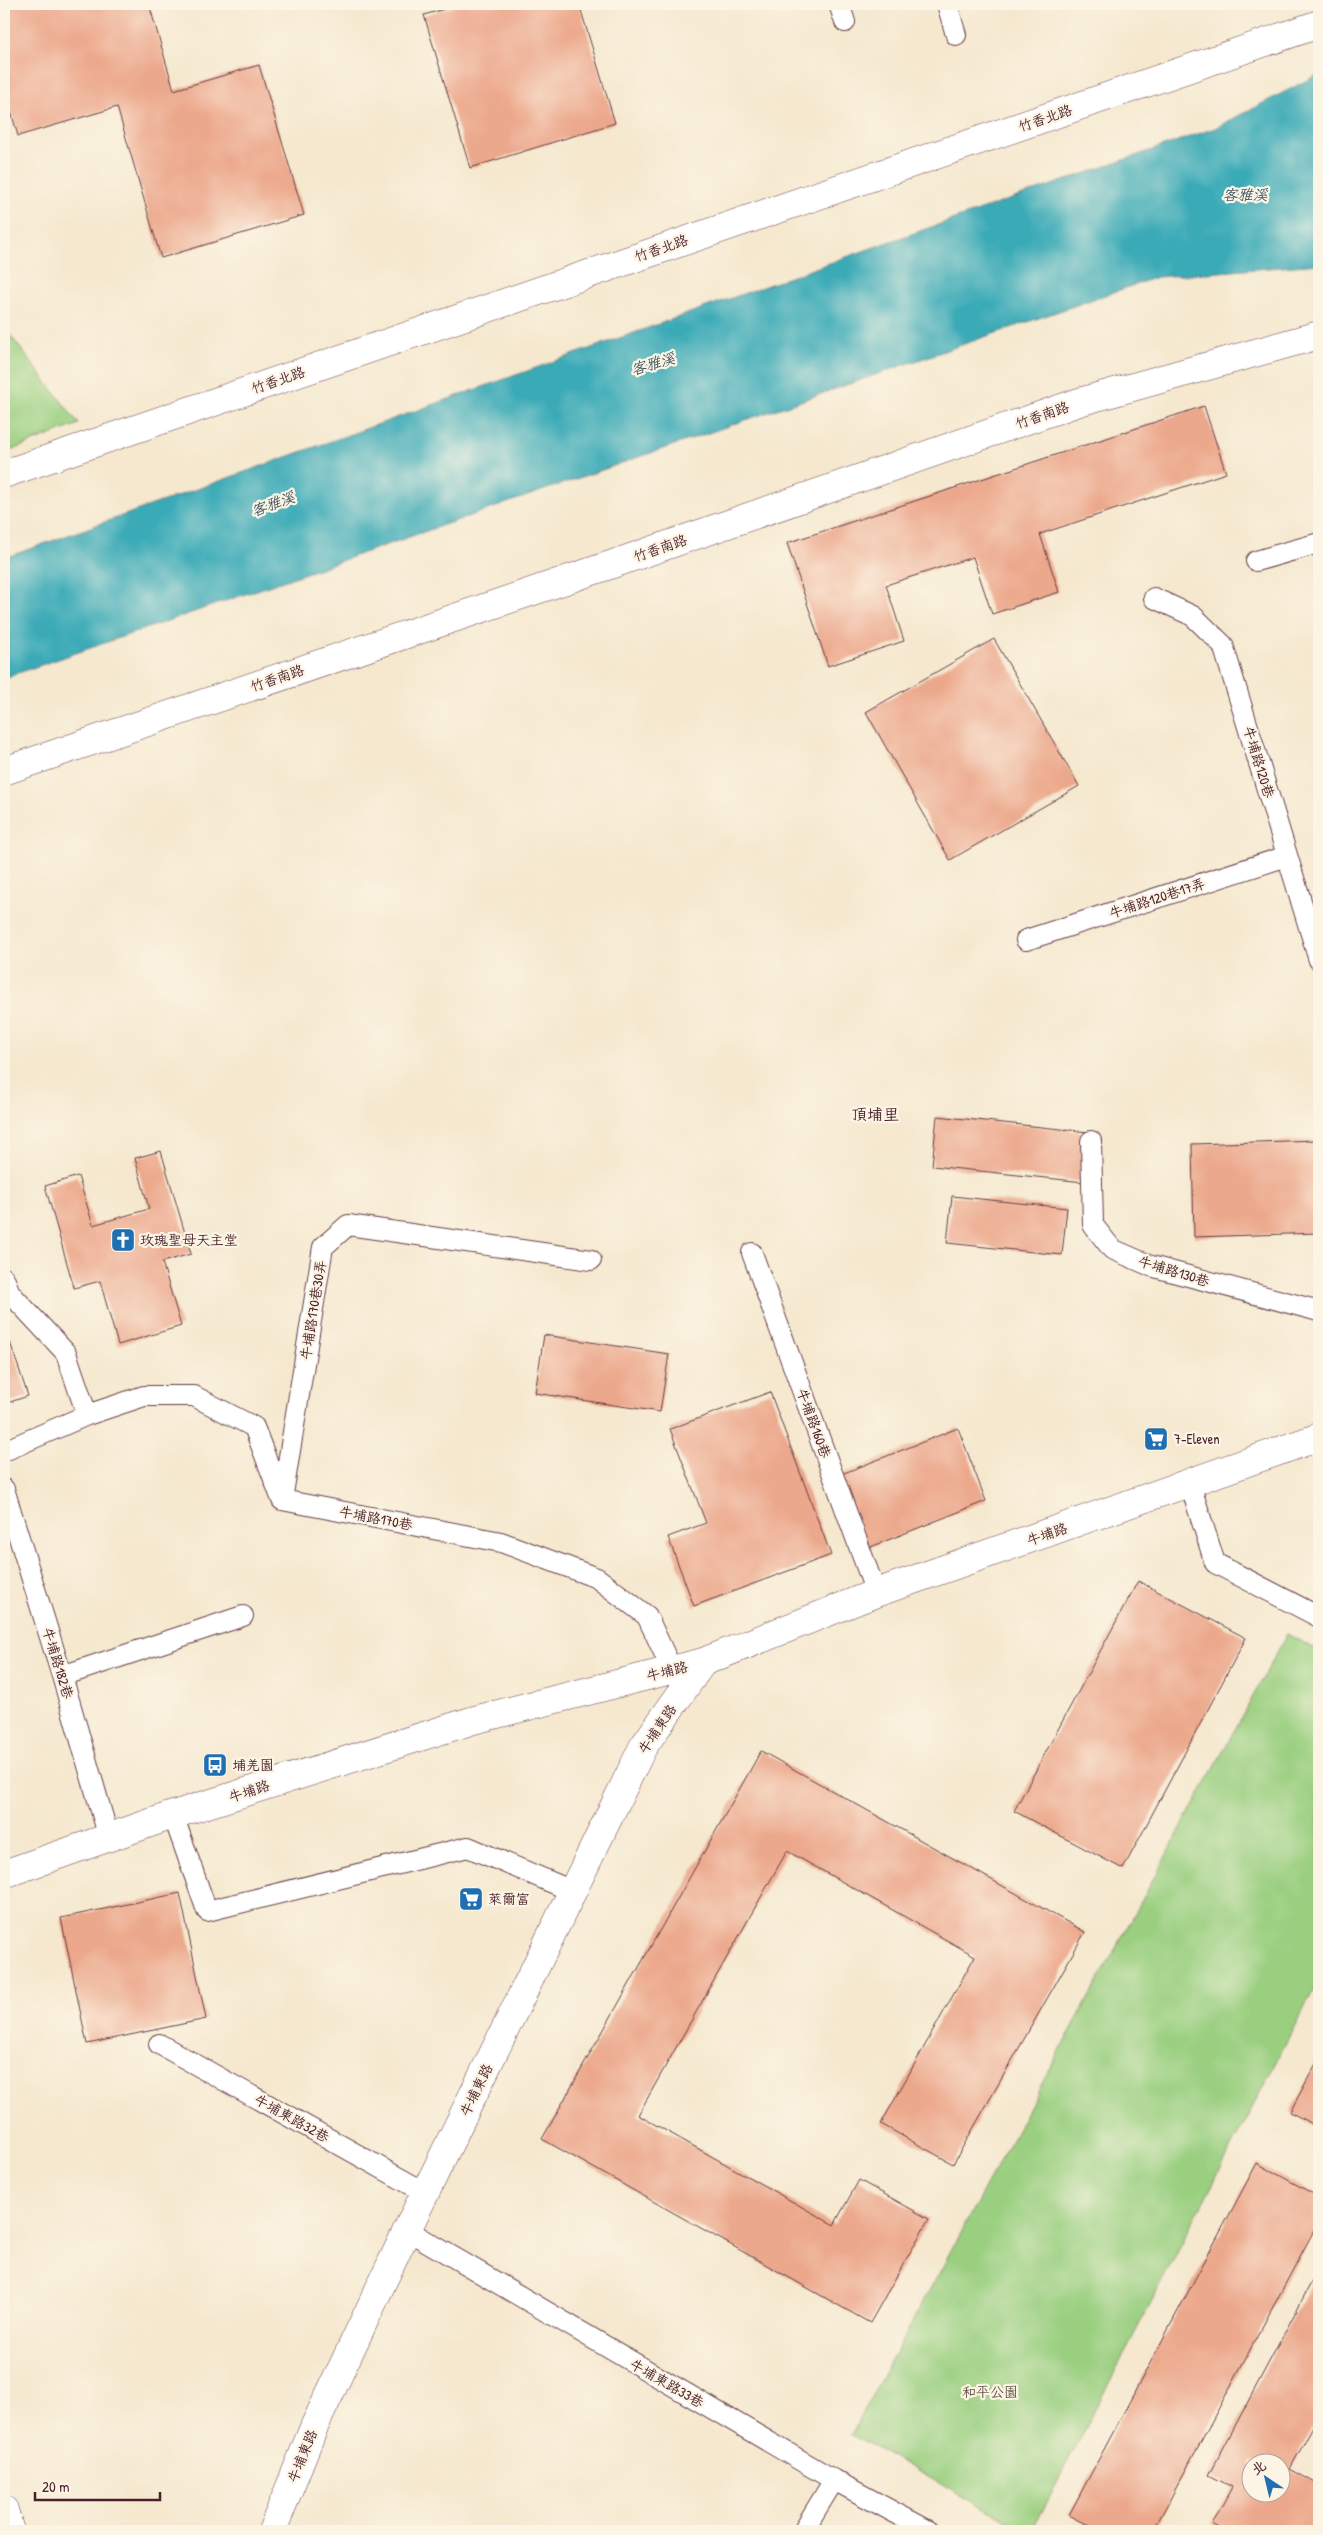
<svg xmlns="http://www.w3.org/2000/svg" width="1323" height="2535" font-family="'Patrick Hand','LXGW WenKai TC',sans-serif">
<style>
.green{fill:#9acf80;stroke:#727756}
.water{fill:#3aaab7;stroke:#426471}
.building{fill:#eca88c;fill-rule:evenodd}
.lines{fill:none;stroke-linecap:round;stroke-linejoin:round}
.service-casing{stroke:#643d44;stroke-width:22}
.minor-casing{stroke:#643d44;stroke-width:29}
.tertiary-casing{stroke:#643d44;stroke-width:29}
.service{stroke:#fff;stroke-width:20}
.minor{stroke:#fff;stroke-width:28}
.tertiary{stroke:#fff;stroke-width:28}
.labels{text-anchor:middle;stroke-width:4.5;stroke-linejoin:round;paint-order:stroke}
.street-label{font-size:14px;fill:#4a1f2b;stroke:#fcf5e5}
.poi-label{font-size:14px;fill:#4a1f2b;stroke:#fcf5e5;text-anchor:start}
.park-label{font-size:14px;fill:#625444;stroke:#fcf5e5}
.water-label{font-size:15px;font-style:italic;fill:#445763;stroke:#fcf5e5}
.quarter-label{font-size:16px;fill:#4a1f2b;stroke:#fcf5e5}
</style>
<rect width="100%" height="100%" fill="#fcf5e5"/>
<filter id="ink" filterUnits="userSpaceOnUse"><feTurbulence type="fractalNoise" baseFrequency=".02" numOctaves="2"/><feDisplacementMap in="SourceGraphic" scale="10" xChannelSelector="R" yChannelSelector="G"/><feConvolveMatrix kernelMatrix="1 2 1 2 8 2 1 2 1" color-interpolation-filters="sRGB"/></filter>
<filter id="wash" filterUnits="userSpaceOnUse"><feTurbulence type="fractalNoise" baseFrequency=".0096" numOctaves="4" result="noise"/><feDisplacementMap in="SourceGraphic" scale="20" xChannelSelector="R" yChannelSelector="G"/><feGaussianBlur stdDeviation="1.12" result="paint"/><feColorMatrix in="noise" values="0 0 0 0 0 0 0 0 0 0 0 0 0 0 0 0 0 1.4 0 .05"/><feComposite in="paint" operator="in"/></filter>
<g filter="url(#wash)">
<rect width="100%" height="100%" fill="#f5e8cf"/>
<path class="green" d="M4,327L79,424L4,453Z
M1287,1634L1319,1651V1979L1032,2531H1025L851,2434Z"/>
<path class="water" d="M1319,74V264L1157,277L4,678V558L877,246L1215,128Z"/>
<g id="blocks">
<path class="building" d="M4,4H149L174,90L259,65L304,215L161,258L117,107L18,136L4,87Z
M461,4H579L615,123L470,168L424,15Z
M1204,406L1226,473L1040,534L1059,592L992,614L973,557L886,585L904,641L828,666L787,543Z
M994,639L1079,786L950,860L866,712Z
M937,1116L1089,1132L1084,1182L932,1166Z
M1319,1140V1233L1194,1237L1192,1144Z
M161,1151L191,1254L162,1262L181,1326L118,1345L100,1281L74,1288L45,1186L78,1176L93,1225L149,1209L135,1158Z
M952,1196L1067,1208L1062,1255L947,1243Z
M544,1335L669,1354L660,1412L535,1393Z
M10,1342L28,1396L4,1404V1344Z
M770,1392L831,1555L694,1606L668,1537L706,1523L670,1429Z
M958,1428L986,1501L868,1548L839,1475Z
M1138,1581L1246,1638L1123,1869L1014,1811Z
M761,1751L1085,1932L953,2164L881,2124L975,1956L787,1851L638,2115L834,2225L859,2180L929,2219L870,2323L542,2139Z
M180,1893L206,2019L87,2044L61,1918Z
M1319,2058V2128L1290,2112Z
M1257,2163L1319,2197V2221L1153,2531H1100L1069,2515Z
M1319,2268V2415L1290,2469L1319,2485V2531H1225L1212,2524L1232,2487L1209,2475ZM1250,2462H1280V2492H1250Z"/>
</g>
</g>
<g filter="url(#ink)">
<use href="#blocks" fill-opacity="0" stroke="#643d44" stroke-width="1"/>
<g class="lines">
<defs>
<path id="service" d="M839,4L845,22
M947,4L956,35
M1256,561L1319,543
M1154,598L1193,616L1223,645L1319,960
M1026,940L1287,856
M1091,1141L1093,1225L1112,1249L1151,1266L1319,1311
M752,1253L876,1593
M4,1278L10,1293L66,1353L87,1415L4,1451
M87,1415L144,1396H194L254,1427L282,1500
M1190,1484L1215,1563L1319,1617
M4,1489L62,1676L109,1838
M282,1500L323,1247L348,1225L591,1260
M282,1500L501,1542L597,1578L647,1616L672,1670
M62,1676L243,1616
M173,1815L207,1911L468,1847L572,1891
M159,2044L426,2193
M407,2230L834,2480L929,2531
M803,2531L834,2480"/>
<path id="minor" d="M4,474L1319,24
M4,771L613,564L1079,402L1319,335"/>
<path id="tertiary" d="M4,1874L173,1815L474,1720L703,1662L876,1593L1319,1437
M4,2510L10,2531
M272,2531L314,2427L407,2230L643,1747L703,1662"/>
</defs>
<use href="#service" class="service-casing"/>
<use href="#minor" class="minor-casing"/>
<use href="#tertiary" class="tertiary-casing"/>
<use href="#service" class="service"/>
<use href="#minor" class="minor"/>
<use href="#tertiary" class="tertiary"/>
</g>
</g>
<defs>
<symbol id="church-square" viewBox="-11 -11 22 22"><rect x="-9" y="-9" width="18" height="18" rx="4" fill="#1f6fb2" stroke="#fcf5e5"/><path d="M-1.2-6h2.4v3.5h3.3v2.4h-3.3V6h-2.4V-.1h-3.3v-2.4h3.3Z" fill="#fff"/></symbol>
<symbol id="supermarket-square" viewBox="-11 -11 22 22"><rect x="-9" y="-9" width="18" height="18" rx="4" fill="#1f6fb2" stroke="#fcf5e5"/><path d="M-6-5.5h2.5l.6 2H6L4.5 2H-2.5L-4.4-4H-6ZM-1.5 3.2a1.3 1.3 0 1 0 .1 0ZM3 3.2a1.3 1.3 0 1 0 .1 0Z" fill="#fff"/></symbol>
<symbol id="bus-square" viewBox="-11 -11 22 22"><rect x="-9" y="-9" width="18" height="18" rx="4" fill="#1f6fb2" stroke="#fcf5e5"/><path d="M-5-6H5V4H4V6H2V4H-2V6H-4V4H-5ZM-3.5-4V0h7V-4ZM-3.5 1.2v1.5H-2V1.2ZM2 1.2v1.5H3.5V1.2Z" fill="#fff"/></symbol>
</defs>
<g fill-rule="evenodd">
<use href="#church-square" x="109" y="1226" width="28" height="28"/>
<use href="#supermarket-square" x="1142" y="1425" width="28" height="28"/>
<use href="#bus-square" x="201" y="1751" width="28" height="28"/>
<use href="#supermarket-square" x="457" y="1885" width="28" height="28"/>
</g>
<g class="labels">
<g class="street-label">
<text transform="translate(1045 118) rotate(-19)" y="5">竹香北路</text>
<text transform="translate(661 248) rotate(-19)" y="5">竹香北路</text>
<text transform="translate(278 380) rotate(-19)" y="5">竹香北路</text>
<text transform="translate(1042 415) rotate(-19)" y="5">竹香南路</text>
<text transform="translate(660 548) rotate(-19)" y="5">竹香南路</text>
<text transform="translate(277 678) rotate(-19)" y="5">竹香南路</text>
<text transform="translate(1259 762) rotate(73)" y="5">牛埔路120巷</text>
<text transform="translate(1157 898) rotate(-18)" y="5">牛埔路120巷17弄</text>
<text transform="translate(1174 1271) rotate(17)" y="5">牛埔路130巷</text>
<text transform="translate(313 1310) rotate(-81)" y="5">牛埔路170巷30弄</text>
<text transform="translate(814 1423) rotate(70)" y="5">牛埔路160巷</text>
<text transform="translate(376 1518) rotate(11)" y="5">牛埔路170巷</text>
<text transform="translate(1047 1534) rotate(-19)" y="5">牛埔路</text>
<text transform="translate(58 1663) rotate(73)" y="5">牛埔路182巷</text>
<text transform="translate(667 1671) rotate(-14)" y="5">牛埔路</text>
<text transform="translate(657 1729) rotate(-56)" y="5">牛埔東路</text>
<text transform="translate(249 1791) rotate(-18)" y="5">牛埔路</text>
<text transform="translate(476 2090) rotate(-64)" y="5">牛埔東路</text>
<text transform="translate(292 2118) rotate(29)" y="5">牛埔東路32巷</text>
<text transform="translate(667 2383) rotate(30)" y="5">牛埔東路33巷</text>
<text transform="translate(302 2456) rotate(-68)" y="5">牛埔東路</text>
</g>
<g class="poi-label">
<text x="140" y="1245">玫瑰聖母天主堂</text>
<text x="1174" y="1444">7-Eleven</text>
<text x="232" y="1770">埔羌園</text>
<text x="488" y="1904">萊爾富</text>
</g>
<g class="park-label">
<text x="990" y="2397">和平公園</text>
</g>
<g class="water-label">
<text x="1245" y="200">客雅溪</text>
<text transform="translate(653 364) rotate(-16)" y="5">客雅溪</text>
<text transform="translate(273 504) rotate(-20)" y="5">客雅溪</text>
</g>
<g class="quarter-label">
<text x="875" y="1120">頂埔里</text>
</g>
</g>
<rect width="1323" height="2535" fill="none" stroke="#fcf5e5" stroke-width="20"/>
<g transform="translate(1266 2478) rotate(325)"><circle r="24" fill="#fcf5e5" stroke="#b59f9b"/>
<path d="M0-4L9 19L0 12L-9 19Z" fill="#1f6fb2"/>
<text y="-8" font-size="14" font-weight="bold" text-anchor="middle" fill="#4a1f2b">北</text>
</g>
<path d="M35 2492v8h125v-8" fill="none" stroke="#4a1f2b" stroke-width="2.5"/>
<text x="42" y="2492" font-size="15" fill="#4a1f2b" stroke="#fcf5e5" stroke-width="4" paint-order="stroke">20 m</text>
</svg>
